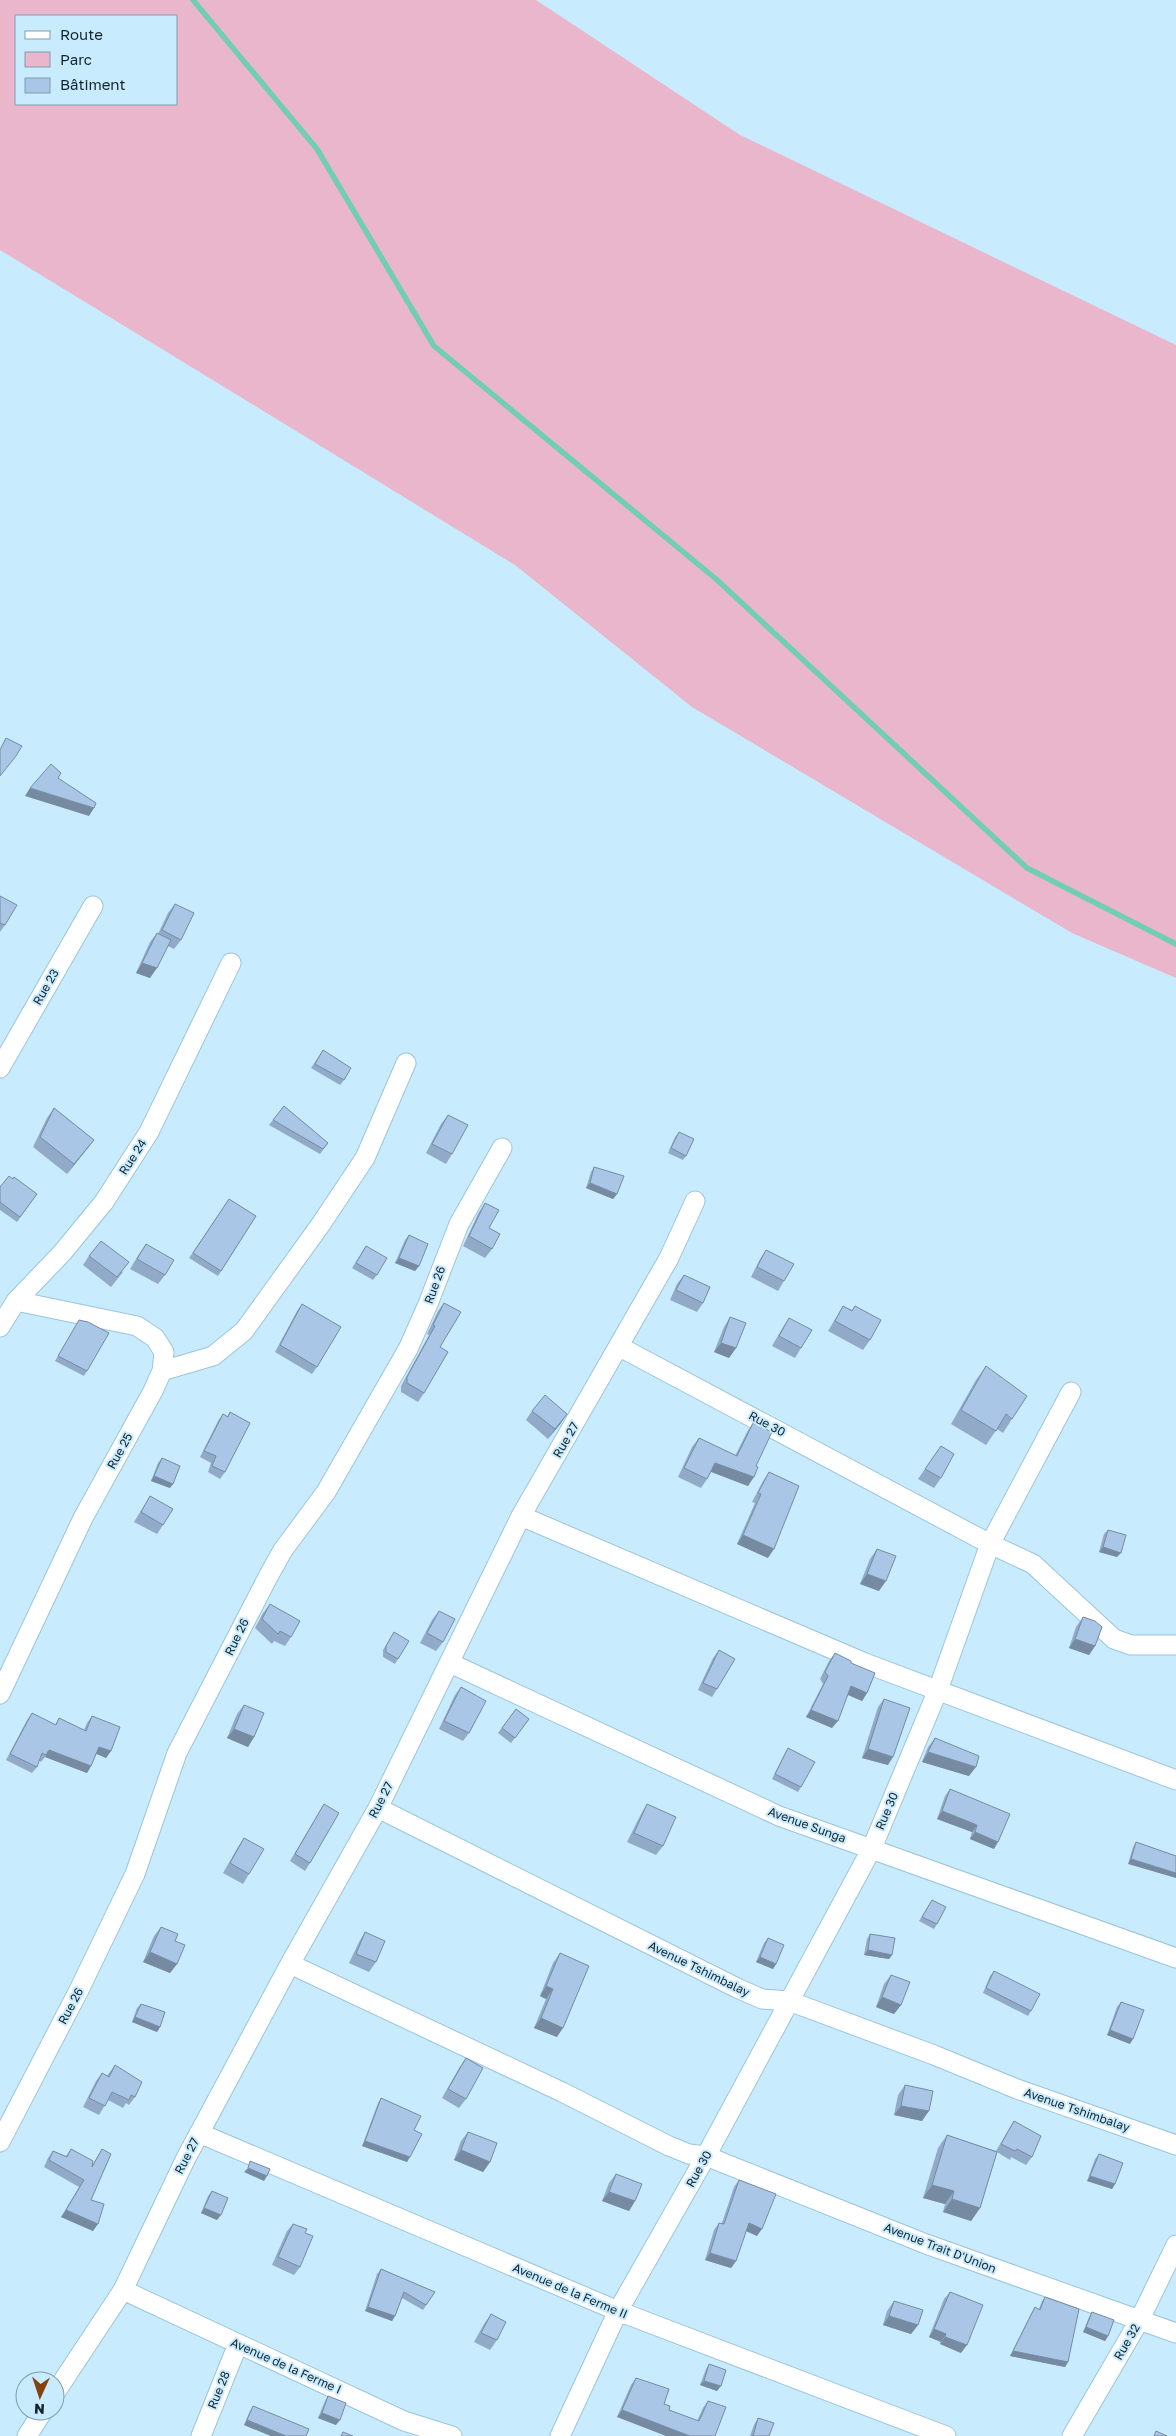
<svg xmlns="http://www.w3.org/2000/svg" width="1176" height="2436" font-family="'Golos Text',sans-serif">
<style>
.green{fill:#e9b6cc;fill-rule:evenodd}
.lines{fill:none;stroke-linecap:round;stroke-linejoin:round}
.stream{stroke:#72ceb1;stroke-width:5.5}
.minor-casing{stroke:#9ac5dc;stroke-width:21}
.minor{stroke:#fff;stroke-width:19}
.wall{fill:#91aac7}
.shaded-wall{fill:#768ba2}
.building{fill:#a9c6e7;stroke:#768ba2}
.labels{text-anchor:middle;stroke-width:4;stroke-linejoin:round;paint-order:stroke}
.street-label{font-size:12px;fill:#14252e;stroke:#c8ebfe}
</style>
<rect width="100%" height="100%" fill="#c8ebfe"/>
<path class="green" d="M0,0H536L740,135L1176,345V978L1072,933L692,707L515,565L0,250ZM16,16H176V104H16Z"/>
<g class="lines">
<path class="stream" d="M193,0L317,149L434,346L716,579L1027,868L1176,944"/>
<defs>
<path id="minor" d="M0,1068L93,906
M0,1327L16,1301L62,1253L104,1202L149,1132L231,963
M162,1371L213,1356L244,1331L321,1224L365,1158L406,1063
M1071,1392L990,1544L1033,1564L1114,1639L1131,1645H1176
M521,1516L865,1663L1176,1780
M450,1663L779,1816L1176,1958
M0,1694L83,1518L153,1391L162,1371L164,1352L155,1338L137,1326L16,1301
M378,1808L737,1988L762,1999L789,2001L934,2055L1017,2089L1176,2145
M290,1964L562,2092L669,2146L689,2154L706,2156L926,2244L1176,2333
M199,2133L618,2311L946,2436
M0,2142L79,1990L135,1874L177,1753L269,1575L283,1550L326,1492L408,1349L428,1304L459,1224L502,1148
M123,2290L404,2421L452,2436
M55,2393L123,2290L186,2158L290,1964L378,1808L521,1516L669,1258L695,1201
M27,2436L43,2411
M201,2436L238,2344
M560,2436L618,2311L706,2156L872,1848L938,1690L990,1544L620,1347
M1072,2436L1139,2321L1176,2245"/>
</defs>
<use href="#minor" class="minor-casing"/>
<use href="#minor" class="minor"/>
</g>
<path class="wall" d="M0,896L5,925L0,932Z
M175,904L181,940L174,949L168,946L150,978L136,973L150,942L157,933L158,934L168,913Z
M323,1050L344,1080L340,1085L311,1068Z
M284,1106L328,1143L320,1154L269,1125Z
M54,1108L94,1140L87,1149L67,1174L33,1147L47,1118Z
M448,1115L452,1154L446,1164L426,1153L441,1124Z
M679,1132L686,1156L683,1160L668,1153L675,1137Z
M594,1167L617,1194L613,1199L586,1188L591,1172Z
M0,1187L37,1194L17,1222L0,1210Z
M229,1199L256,1216L218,1276L189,1258Z
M485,1203L492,1249L485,1258L463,1246L479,1212Z
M409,1235L419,1266L415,1271L395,1263L405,1240Z
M146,1244L165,1275L158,1284L130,1269L139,1254Z
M366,1246L377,1275L373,1280L352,1268Z
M766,1250L784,1281L778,1291L751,1277L760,1259Z
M89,1256L123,1272L111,1287L83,1265Z
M684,1275L703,1303L697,1312L670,1300L677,1284Z
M444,1303L424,1393L418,1402L401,1392V1386L429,1335L427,1334L438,1311Z
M302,1304L317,1367L312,1374L275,1352L297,1311Z
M843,1306L852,1310L855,1306L870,1340L863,1350L828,1331Z
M730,1317L736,1348L729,1358L714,1352L724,1327Z
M789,1318L801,1348L795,1358L772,1346L783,1327Z
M79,1320L87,1371L84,1376L55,1361Z
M986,1366L1012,1419L1003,1433L997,1429L986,1445L951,1424L976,1380Z
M532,1411L561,1423L548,1439L526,1420Z
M230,1412L225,1472L220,1479L208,1472L211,1463L200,1457L218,1421L223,1414L227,1417Z
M753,1423L756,1466L748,1486L711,1472L707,1479L701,1488L678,1477L692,1447L699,1438L735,1456L747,1432Z
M941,1446V1478L934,1488L918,1479Z
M162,1458L170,1488L151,1481L158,1463Z
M769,1472L768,1558L737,1544L755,1503L752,1502L763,1481Z
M150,1496L163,1525L157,1534L134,1522Z
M1108,1530L1117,1557L1099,1552L1104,1534Z
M877,1549L879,1591L860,1584L870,1559Z
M270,1604L291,1637L285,1646L274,1641L272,1644L255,1628L263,1613Z
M439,1611L443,1642L436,1651L420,1643L432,1620Z
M1083,1617L1095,1646L1089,1655L1069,1648L1076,1627Z
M394,1632L398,1659L395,1664L383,1657V1650Z
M719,1650L717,1689L712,1697L698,1690L713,1658Z
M835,1653L851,1663L867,1693L862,1701L848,1695L832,1728L806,1717L823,1684L820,1679L829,1661Z
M461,1687L469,1733L463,1741L439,1729L455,1695Z
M884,1699L888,1765L862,1758L878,1707Z
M244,1705L254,1737L248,1747L227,1738L237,1714Z
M516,1709L529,1719L511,1743L498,1733Z
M32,1713L55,1725L59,1718L84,1730L87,1723L92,1716L111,1751L106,1758L96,1754L91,1766L87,1773L45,1757L41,1762L39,1760L37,1767L32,1773L6,1760L27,1720Z
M935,1738L969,1776L922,1762L928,1747Z
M788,1748L801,1787L798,1792L772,1779L785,1753Z
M950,1789L994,1849L970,1839L972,1832L937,1819L945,1796Z
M324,1804L310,1863L305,1871L290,1861Z
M647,1804L663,1846L656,1855L627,1842L641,1814Z
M244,1838L249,1874L243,1884L223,1873L238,1847Z
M1136,1842L1176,1856L1128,1864L1133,1847Z
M932,1900L937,1924L934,1929L919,1921Z
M161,1927L175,1941L177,1964L170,1973L143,1962L154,1936Z
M365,1932L376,1962L369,1972L349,1963L359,1942Z
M870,1934L892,1955L889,1959L864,1955L867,1939Z
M768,1938L776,1964L773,1969L756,1962L764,1943Z
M560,1953L557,2037L534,2028L546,1999L540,1996L553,1963Z
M994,1971L1031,2011L1028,2016L983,1993L990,1976Z
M891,1975L901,2005L894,2014L876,2007L884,1984Z
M1121,2002L1130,2044L1107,2035L1117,2007Z
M141,2004L160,2027L157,2032L132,2022L137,2008Z
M466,2058V2099L459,2108L442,2098L459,2068Z
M115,2065L135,2097L129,2105L126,2103L123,2108L108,2100L99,2115L83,2107L96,2081L102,2073L107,2076Z
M905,2085L922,2121L894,2115L898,2095Z
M381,2098L414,2130L407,2162L362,2146L378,2103Z
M1014,2121L1032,2157L1026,2165L1011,2157L1010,2160L997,2152L980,2208L971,2221L943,2212L945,2204L923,2198L938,2148L947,2135L996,2151L1009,2129Z
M468,2132L490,2162L483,2172L454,2160L461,2141Z
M71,2149L93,2164L102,2149L91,2200L93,2231L61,2217L79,2187L44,2167L48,2158L53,2151L66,2156Z
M1099,2154L1115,2184L1112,2189L1087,2181L1095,2159Z
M616,2174L635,2201L629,2211L602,2201L609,2183Z
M739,2180L757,2236L746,2231L736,2261L731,2268L705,2260L714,2230L719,2223H722L734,2187Z
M212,2191L217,2220L201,2213L208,2196Z
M293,2224L305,2233L300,2267L294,2275L272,2265L287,2231Z
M381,2269L435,2292L423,2310L402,2298L395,2316L392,2321L365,2311L377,2274Z
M950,2292L961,2353L940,2344L941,2342L929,2337L944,2299Z
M1045,2297L1068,2362L1065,2367L1010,2356L1032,2312L1035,2307L1039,2309L1042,2301Z
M894,2301L918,2325L911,2334L883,2325L887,2311Z
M1092,2312L1108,2336L1105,2341L1083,2332L1089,2317Z
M491,2314L497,2340L490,2350L474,2342L484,2324Z
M709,2364L717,2391L700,2385L706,2369Z
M636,2378L664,2404L669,2410L697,2421L703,2408L708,2401L715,2436L617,2417L631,2385Z
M328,2396L336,2425L318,2418L325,2401Z
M253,2406L306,2436H271L244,2425L250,2411Z
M758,2418L769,2436H750L754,2425Z"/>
<path class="shaded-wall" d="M30,788L94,808L89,816L25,796Z
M142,963L157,968L150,978L136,973Z
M94,1140L87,1149L67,1174L74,1164Z
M590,1183L617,1194L613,1199L586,1188Z
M399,1258L419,1266L415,1271L395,1263Z
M721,1343L736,1348L729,1358L714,1352Z
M567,1414L561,1423L548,1439L555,1429Z
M715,1463L754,1477L748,1486L709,1471Z
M154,1476L173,1484L170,1488L151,1481Z
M743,1535L774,1549L768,1558L737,1544Z
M1103,1547L1121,1553L1117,1557L1099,1552Z
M867,1574L886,1581L879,1591L860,1584Z
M1075,1639L1095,1646L1089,1655L1069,1648Z
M851,1686L867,1693L862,1701L846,1694Z
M811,1710L838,1721L832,1728L806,1717Z
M234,1729L254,1737L248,1747L227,1738Z
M99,1747L111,1751L106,1758L95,1753Z
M868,1749L893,1757L888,1765L862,1758Z
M49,1750L91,1766L87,1773L45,1757Z
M928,1752L976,1767L969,1776L922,1762Z
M942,1811L977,1825L972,1832L937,1819Z
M975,1832L998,1842L994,1849L970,1839Z
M1131,1859L1176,1873V1878L1128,1864Z
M868,1950L892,1955L889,1959L864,1955Z
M150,1952L177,1964L170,1973L143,1962Z
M760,1957L776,1964L773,1969L756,1962Z
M546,1986L553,1989L546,1999L540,1996Z
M882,1997L901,2005L894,2014L876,2007Z
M135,2017L160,2027L157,2032L132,2022Z
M541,2018L563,2028L557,2037L534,2028Z
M1110,2030L1133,2039L1130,2044L1107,2035Z
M901,2106L929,2111L922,2121L894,2115Z
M365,2141L410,2157L407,2162L362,2146Z
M461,2150L490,2162L483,2172L454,2160Z
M248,2168L267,2176L264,2181L244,2172Z
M1090,2176L1115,2184L1112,2189L1087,2181Z
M932,2185L954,2191L945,2204L923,2198Z
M609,2192L635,2201L629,2211L602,2201Z
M952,2199L980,2208L971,2221L943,2212Z
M204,2208L221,2215L217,2220L201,2213Z
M66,2210L98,2224L93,2231L61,2217Z
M749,2223L762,2229L757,2236L744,2230Z
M710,2253L736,2261L731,2268L705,2260Z
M368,2307L395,2316L392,2321L365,2311Z
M889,2316L918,2325L911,2334L883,2325Z
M1086,2327L1108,2336L1105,2341L1083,2332Z
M934,2329L946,2334L941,2342L929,2337Z
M945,2337L967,2345L961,2353L940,2344Z
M1013,2351L1068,2362L1065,2367L1010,2356Z
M704,2381L721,2386L717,2391L700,2385Z
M622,2410L690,2436H666L617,2417Z
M322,2413L340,2420L336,2425L318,2418Z
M247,2420L286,2436H271L244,2425Z"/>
<path class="building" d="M6,738L22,746L16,756L0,776V750Z
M51,764L61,773L58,778L96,803L94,808L30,788Z
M0,896L17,905L5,925L0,923Z
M175,904L194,913L181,940L162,930Z
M157,933L171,940L157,968L142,963Z
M323,1050L351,1068L344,1080L315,1064Z
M284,1106L328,1143L323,1149L273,1120Z
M54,1108L94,1140L74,1164L40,1137Z
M448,1115L468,1125L452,1154L432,1144Z
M679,1132L694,1139L686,1156L671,1148Z
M594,1167L624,1176L617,1194L590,1183Z
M9,1176L13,1179L14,1177L37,1194L20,1217L0,1202V1187Z
M229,1199L256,1216L221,1271L193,1253Z
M485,1203L499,1210L489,1228L500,1234L492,1249L469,1236Z
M409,1235L428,1244L419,1266L399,1258Z
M101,1241L129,1262L117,1277L89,1256Z
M146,1244L174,1260L165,1275L137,1259Z
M366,1246L387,1258L377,1275L356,1263Z
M766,1250L794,1264L784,1281L757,1267Z
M684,1275L710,1287L703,1303L676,1290Z
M444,1303L461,1312L440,1347L448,1352L424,1393L407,1383V1377L435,1326L433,1325Z
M302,1304L341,1327L317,1367L280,1345Z
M843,1306L852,1311L855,1306L881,1320L870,1340L835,1321Z
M730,1317L746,1323L736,1348L721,1343Z
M789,1318L812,1330L801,1348L779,1336Z
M79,1320L88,1322L109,1333L87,1371L58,1356Z
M986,1366L1027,1396L1012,1419L1006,1414L996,1431L961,1410Z
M545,1395L567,1414L555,1429L532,1411Z
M230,1412L250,1423L225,1472L212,1466L216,1456L204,1451L223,1414L228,1417Z
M753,1423L772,1432L756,1466L758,1467L754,1477L715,1463L707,1479L684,1468L699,1438L737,1456Z
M941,1446L954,1454L941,1478L925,1469Z
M162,1458L180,1466L173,1484L154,1476Z
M769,1472L799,1486L774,1549L743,1535L761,1494L758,1493Z
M150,1496L173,1509L163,1525L141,1512Z
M1108,1530L1126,1535L1121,1553L1103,1547Z
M877,1549L896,1556L886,1581L867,1574Z
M270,1604L300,1621L291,1637L280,1631L278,1634L262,1619Z
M439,1611L455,1619L443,1642L427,1633Z
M1083,1617L1095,1621L1102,1627L1095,1646L1075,1639Z
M394,1632L409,1641L398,1659L386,1652V1646Z
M719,1650L735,1659L717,1689L703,1683Z
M835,1653L851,1661V1663L875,1673L867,1693L851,1686L838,1721L811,1710L828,1676L825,1672Z
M461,1687L486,1701L469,1733L444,1721Z
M884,1699L910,1708L893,1757L868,1749Z
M244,1705L264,1713L254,1737L234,1729Z
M516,1709L529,1719L515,1738L502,1728Z
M32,1713L56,1725L59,1718L86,1731L92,1716L120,1727L111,1751L99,1747L91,1766L49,1750L46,1755L42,1753L37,1767L10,1754Z
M935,1738L979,1756L976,1767L928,1752Z
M788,1748L815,1762L801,1787L775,1774Z
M950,1789L1010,1814L998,1842L975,1832L977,1825L942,1811Z
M324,1804L339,1813L310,1863L295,1854Z
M647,1804L676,1817L663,1846L634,1833Z
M244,1838L264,1849L249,1874L230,1863Z
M1136,1842L1176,1856V1873L1131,1859Z
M932,1900L946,1907L937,1924L922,1917Z
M161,1927L178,1934L175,1941L185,1945L177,1964L150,1952Z
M365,1932L385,1941L376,1962L356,1954Z
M870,1934L895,1938L892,1955L868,1950Z
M768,1938L784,1945L776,1964L760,1957Z
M560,1953L589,1966L563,2028L541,2018L553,1989L546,1986Z
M994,1971L1040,1994L1031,2011L986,1988Z
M891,1975L910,1982L901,2005L882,1997Z
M1121,2002L1144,2010L1133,2039L1110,2030Z
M141,2004L165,2012L160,2027L135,2017Z
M466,2058L483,2068L466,2099L448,2089Z
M115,2065L142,2082L135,2097L131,2095L129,2100L112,2092L105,2106L89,2098L102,2073L109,2077Z
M905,2085L933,2091L929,2111L901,2106Z
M381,2098L421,2116L414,2130L422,2134L410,2157L365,2141Z
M1014,2121L1041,2136L1032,2157L1017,2149L1015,2151L1001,2144Z
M468,2132L497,2143L490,2162L461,2150Z
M947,2135L997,2152L980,2208L952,2199L954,2191L932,2185Z
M71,2149L93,2161L92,2167L102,2149L111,2154L91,2200L104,2204L98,2224L66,2210L84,2180L49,2160L53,2151L67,2157Z
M1099,2154L1123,2163L1115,2184L1090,2176Z
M250,2161L270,2169L267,2176L248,2168Z
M616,2174L642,2184L635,2201L609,2192Z
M739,2180L776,2194L762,2229L749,2223L736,2261L710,2253L719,2223L724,2224Z
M212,2191L228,2198L221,2215L204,2208Z
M293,2224L307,2229L305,2233L313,2236L300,2267L278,2257Z
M381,2269L435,2292L426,2305L404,2292L395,2316L368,2307Z
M950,2292L983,2305L967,2345L945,2337L946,2334L934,2329Z
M1045,2297L1079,2309L1068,2362L1013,2351L1035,2307L1040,2310Z
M894,2301L923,2310L918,2325L889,2316Z
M1092,2312L1114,2320L1108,2336L1086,2327Z
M491,2314L506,2322L497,2340L481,2333Z
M709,2364L726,2370L721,2386L704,2381Z
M636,2378L669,2389L664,2404L670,2406L669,2410L699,2421L708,2401L726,2407L715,2436H690L622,2410Z
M328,2396L346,2403L340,2420L322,2413Z
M253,2406L309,2429L306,2436H286L247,2420Z
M758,2418L774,2423L769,2436H753Z
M1156,2431L1167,2436H1154Z
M343,2432L353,2436H341Z"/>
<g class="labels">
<g class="street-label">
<text transform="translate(46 987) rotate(-60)" y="4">Rue 23</text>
<text transform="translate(133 1157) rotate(-57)" y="4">Rue 24</text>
<text transform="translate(435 1285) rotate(-70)" y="4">Rue 26</text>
<text transform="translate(767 1424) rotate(28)" y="4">Rue 30</text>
<text transform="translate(566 1440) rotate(-60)" y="4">Rue 27</text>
<text transform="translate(120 1451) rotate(-61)" y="4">Rue 25</text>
<text transform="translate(237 1637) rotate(-64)" y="4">Rue 26</text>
<text transform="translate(381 1800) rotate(-63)" y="4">Rue 27</text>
<text transform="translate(887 1811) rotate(-67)" y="4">Rue 30</text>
<text transform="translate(807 1825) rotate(20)" y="4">Avenue Sunga</text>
<text transform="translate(699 1969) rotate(26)" y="4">Avenue Tshimbalay</text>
<text transform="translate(71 2006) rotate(-62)" y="4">Rue 26</text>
<text transform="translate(1077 2110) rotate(19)" y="4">Avenue Tshimbalay</text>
<text transform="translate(187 2156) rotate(-63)" y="4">Rue 27</text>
<text transform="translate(699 2169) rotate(-61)" y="4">Rue 30</text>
<text transform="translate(940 2248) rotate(21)" y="4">Avenue Trait D'Union</text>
<text transform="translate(570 2291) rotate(23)" y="4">Avenue de la Ferme II</text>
<text transform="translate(1127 2342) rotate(-60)" y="4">Rue 32</text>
<text transform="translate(286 2366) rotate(24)" y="4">Avenue de la Ferme I</text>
<text transform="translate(219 2390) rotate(-68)" y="4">Rue 28</text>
</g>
</g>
<rect x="15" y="15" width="162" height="90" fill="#c8ebfe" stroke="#809cab"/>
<rect x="25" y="31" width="25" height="8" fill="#ffffff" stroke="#809cab"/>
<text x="60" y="40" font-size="15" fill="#14252e">Route</text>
<rect x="25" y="52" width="25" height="15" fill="#e9b6cc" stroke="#809cab"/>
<text x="60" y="65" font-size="15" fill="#14252e">Parc</text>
<rect x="25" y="78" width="25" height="15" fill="#a9c6e7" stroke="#809cab"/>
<text x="60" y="90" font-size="15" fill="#14252e">Bâtiment</text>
<g transform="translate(40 2396) rotate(183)"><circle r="24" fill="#c8ebfe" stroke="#809cab"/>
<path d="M0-4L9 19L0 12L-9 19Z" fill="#844211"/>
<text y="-8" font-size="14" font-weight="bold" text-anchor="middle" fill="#14252e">N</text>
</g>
</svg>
